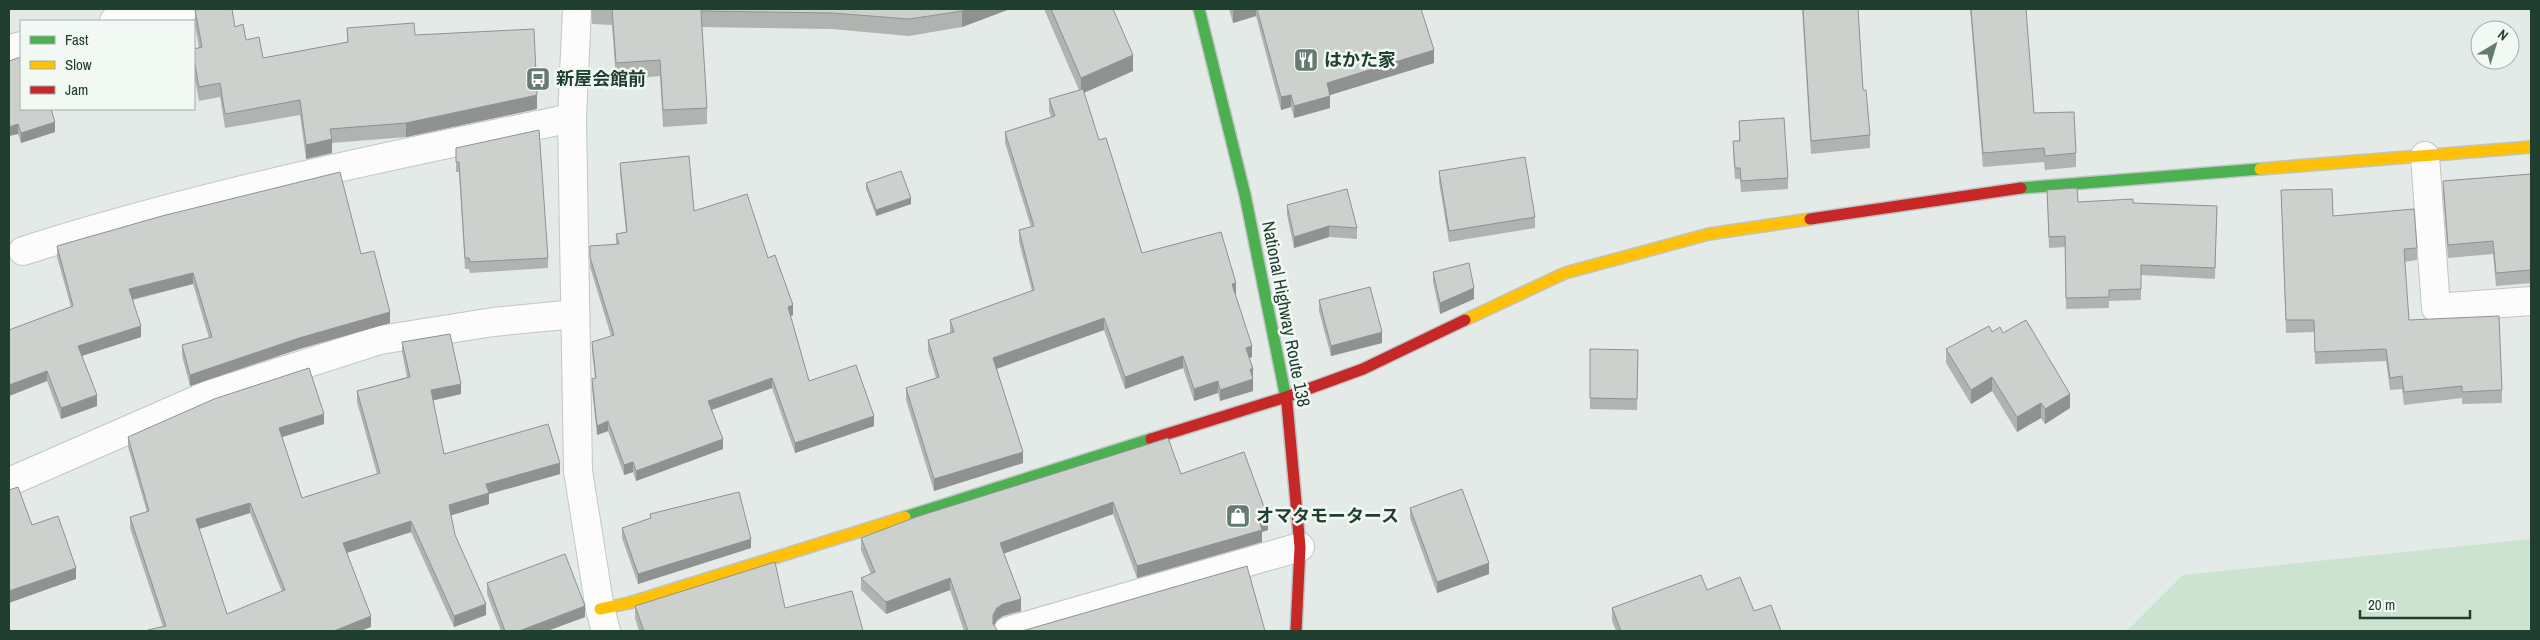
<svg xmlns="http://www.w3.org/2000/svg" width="2540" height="640" font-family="'Archivo Narrow','Noto Sans JP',sans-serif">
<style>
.green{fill:#cce4cf}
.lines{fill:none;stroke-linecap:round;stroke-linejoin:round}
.street-casing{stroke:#c1c7c4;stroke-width:30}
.fast-casing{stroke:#bdc6c2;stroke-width:14}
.slow-casing{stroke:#bdc6c2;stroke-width:14}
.jam-casing{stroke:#bdc6c2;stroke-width:14}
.street{stroke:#fbfcfb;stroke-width:28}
.fast{stroke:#4caf50;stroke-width:11}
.slow{stroke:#ffc107;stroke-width:11}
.jam{stroke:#c62828;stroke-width:11}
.wall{fill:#afb4b1;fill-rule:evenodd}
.shaded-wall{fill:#8f9290}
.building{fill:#ccd1ce;stroke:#8f9290;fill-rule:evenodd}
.labels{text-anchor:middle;stroke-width:5;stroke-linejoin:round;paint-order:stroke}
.poi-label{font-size:18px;font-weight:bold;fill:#213f31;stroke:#f2f9f4;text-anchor:start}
.street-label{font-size:18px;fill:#213f31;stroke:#f2f9f4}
</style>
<rect width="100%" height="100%" fill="#e4eae7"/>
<path class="green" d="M2531,539V631H2127L2183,575Z"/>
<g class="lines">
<defs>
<path id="street" d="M577,9L572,118L578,471L600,609L606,631
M114,21L184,9
M9,49L21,46
M2425,156L2436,308L2531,301
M23,251C202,194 388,156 572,118
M9,482L208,395L380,340L493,322L575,314
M1008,631L1300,547"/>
<path id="fast" d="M1199,9L1245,195L1287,403
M2021,188L2260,169
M905,517L1151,439"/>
<path id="slow" d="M2260,169L2531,147
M1465,320L1565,273L1709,234L1810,219
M600,609L629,603L905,517"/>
<path id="jam" d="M1810,219L2021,188
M1287,403L1300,547L1296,631
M1151,439L1286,397L1363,369L1465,320"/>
</defs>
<use href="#street" class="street-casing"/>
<use href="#fast" class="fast-casing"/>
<use href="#slow" class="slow-casing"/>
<use href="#jam" class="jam-casing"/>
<use href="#street" class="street"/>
<use href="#fast" class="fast"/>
<use href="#slow" class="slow"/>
<use href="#jam" class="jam"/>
</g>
<path class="wall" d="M591,9H1010L962,27L909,36L832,29L702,27L707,108V124L663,127L660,76L616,80L612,25L592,24Z
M1044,9H1113L1133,71L1084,93L1099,140L1142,253L1236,295H1235L1252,357L1249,358L1253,369V391L1220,401L1218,393L1194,401L1183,368L1125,389L1104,330L997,369L1023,463L934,491L906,400V388L936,378L928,351V340L950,333V320L1032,291L1019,242V230L1031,227L1005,143V132L1051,117L1049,111V99L1079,90Z
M1229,9H1421L1434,63L1330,95V108L1294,118L1291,107L1281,110L1256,16L1233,23Z
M1802,9H1858L1863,90L1870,135V148L1811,154Z
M1970,9H2026L2034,113L2076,153V167L2045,170L2044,162L1983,167Z
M195,10L235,27L246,40L263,58L347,42V28L415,35L537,109L406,137L332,143V153L306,159L300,115L225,128L220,97L199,101L194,74V49L199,48L195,25Z
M9,61L55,132L21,143L18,134L9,136Z
M1739,121L1788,178V189L1741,192L1740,179H1735L1733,152V141H1739Z
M456,148L548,258V268L470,273L469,269H465L459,172H456Z
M620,163L768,258L793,315L790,316L809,381L874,426L795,453L772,388L712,410L723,449L636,481L633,472L624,475L608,431L597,435L592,389V379L595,378L592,352V342L611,336L590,267V246L616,244V234L626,232L620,173Z
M1439,171L1535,217V228L1449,242L1439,182Z
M2531,174V283L2496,286L2493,254L2448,258L2443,194V181Z
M866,183L911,204L876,216L866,189Z
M2047,190L2078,202L2217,206L2215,279L2141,275V300L2109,301V308L2066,309L2065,247L2049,248Z
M2281,190L2333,216L2417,248V260L2404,262L2409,320L2502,390V403L2462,404V398L2404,405L2402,389L2390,390L2386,361L2315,364L2314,332L2286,333Z
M1287,205L1357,228V239L1329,237L1294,248L1287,215Z
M57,246L361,254L390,323L299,349L190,386L182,356V345L209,338L193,284L133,300L141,337L82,356L97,406L61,419L47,381L9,396L71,307L57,257Z
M1433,272L1474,299L1440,314L1433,282Z
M1319,300L1382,343L1331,356L1319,311Z
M1992,332L2003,333L2070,408L2045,424L2041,418L2017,432L1992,391L1971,404L1946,363V349Z
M402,342L461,394L433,400L444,454L560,474L489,494V504L451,515L455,535L486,615L454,627L411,532L347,553L371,627L360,631H148L163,627L130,528V517L147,512L128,447V437L324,424L282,437L302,498L377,474L357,402V391L407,377L402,352ZM250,513L282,592L227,614L199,529Z
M1590,349L1638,350L1637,410L1590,409Z
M1181,474L1268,530L1262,532V542L1137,578L1113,514L1004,553L1021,611L1003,616L997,620L994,625L998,631H999H964L950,590L886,614L861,590V578L871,574L861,550V538Z
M1410,508L1489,574L1437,593L1410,518Z
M650,514L751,548L638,584L622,538V528L650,518Z
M487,583L585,617L547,631H501L487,594Z
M1707,590L1754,611L1781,631H1616L1612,621V608Z
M635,606L785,608L863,631H639L635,618Z"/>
<path class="shaded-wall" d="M969,9H1010L962,27V11Z
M1240,9H1256V16L1233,23V11Z
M1434,50V63L1327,96V83Z
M1133,55V71L1081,94V78Z
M537,95V109L406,137V123Z
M1291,95V107L1281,110V97Z
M1330,96V108L1294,118V106Z
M55,122V132L21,143V133Z
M18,124V134L9,136V127Z
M332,139V153L306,159V145Z
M911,198V204L876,216V210Z
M1329,226V237L1294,248V237Z
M193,273V284L129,300V289Z
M1236,283V295L1232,296V284Z
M1474,288V299L1440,314V303Z
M793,305V315L788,317V307Z
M390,312V323L299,349L190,386V375L299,338Z
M1104,318V330L993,370V358Z
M141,326V337L78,357V346Z
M1382,332V343L1331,356V346Z
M1252,346V357L1246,359V348Z
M1183,356V368L1125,389V377Z
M1250,369H1253V391L1220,401V390Z
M47,371V381L9,396V385Z
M1992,377V391L1971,404V390Z
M772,378V388L708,411V401Z
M1218,381V393L1194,401V389Z
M461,384V394L431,401V390Z
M2070,394V408L2045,424V409Z
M97,395V406L61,419V408Z
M2041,403V418L2017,432V417Z
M324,414V424L279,438V428Z
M874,416V426L795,453V443Z
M608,421V431L597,435V426Z
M723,439V449L636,481V471Z
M1023,452V463L934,491V479Z
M633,462V472L624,475V465Z
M560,463V474L489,494V504L449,516V505L486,484Z
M1113,502V514L1000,555V543Z
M250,503V513L196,530V519Z
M1268,518V530L1262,532V542L1137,578V566Z
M411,521V532L343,554V543Z
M751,539V548L638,584V574Z
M1489,563V574L1437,593V582Z
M76,568V579L9,603V591Z
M950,578V590L886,614V602Z
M1021,599V611L1003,616L997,620L993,627V615L997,608L1003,604Z
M486,604V615L454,627V616Z
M585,606V617L547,631H519Z
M371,616V627L360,631H334Z"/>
<path class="building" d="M204,9H232L235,27L243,24L246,40L259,37L263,58L348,42L347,28L414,23L415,35L534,29L537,95L406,123L330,129L332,139L306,145L300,100L225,114L220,83L199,87L194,59V49L202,47L195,10Z
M612,9H969L962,11L909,19L832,13L701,11L707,108L663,110L660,60L616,63Z
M1051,9H1113L1133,55L1081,78Z
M1232,9H1240L1233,11Z
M1257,9H1421L1434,50L1327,83L1330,96L1294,106L1291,95L1281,97Z
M1803,9H1858L1863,90H1866L1870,135L1811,141Z
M1971,9H2026L2034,113L2074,112L2076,153L2045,156L2044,148L1983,153Z
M21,57V109H51L55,122L21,133L18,124L9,127V61Z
M1083,89L1099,140L1106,138L1142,253L1221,232L1236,283L1232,284L1252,346L1246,348L1253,369H1250L1253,379L1220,390L1218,381L1194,389L1183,356L1125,377L1104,318L993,358L1023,452L934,479L906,388L939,377L928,340L954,332L950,320L1034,290L1019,230L1034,226L1005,132L1055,116L1049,99Z
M1784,118L1788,178L1741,181L1740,168H1735L1733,141H1740L1739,121Z
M539,130L548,258L470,262L469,258H465L459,162H456V148Z
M689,156L694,211L747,194L768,258L775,255L793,305L788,307L809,381L856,365L874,416L795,443L772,378L708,401L723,439L636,471L633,462L624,465L608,421L597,426L592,379L596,378L592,342L614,335L590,257V246L619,244L616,234L627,232L620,163Z
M1525,157L1535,217L1449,231L1439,171Z
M901,171L911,198L876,210L866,183Z
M340,172L361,254L374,251L390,312L299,338L190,375L182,345L212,337L193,273L129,289L141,326L78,346L97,395L61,408L47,371L9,385V330L73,306L57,246L162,216Z
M2531,174V270L2496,273L2493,241L2448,245L2443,181Z
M2077,188L2078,202L2133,199V203L2217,206L2215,268L2141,265V289L2109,290V297L2066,298L2065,236L2049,237L2047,190Z
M1347,189L1357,228L1329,226L1294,237L1287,205Z
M2332,189L2333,216L2414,209L2417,248L2404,249L2409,320L2499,316L2502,390L2462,392V386L2404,392L2402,376L2390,378L2386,349L2315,352L2314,320H2286L2281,190Z
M1469,263L1474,288L1440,303L1433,272Z
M1370,287L1382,332L1331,346L1319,300Z
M2026,320L2070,394L2045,409L2041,403L2017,417L1992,377L1971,390L1946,349L1989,326L1992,332L2000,327L2003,333Z
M450,334L461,384L431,390L444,454L548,424L560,463L486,484L489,493L449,505L455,535L486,604L454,616L411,521L343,543L371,616L334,631H148V630L166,626L130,517L149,511L128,437L214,399L309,368L324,414L279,428L302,498L380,473L357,391L410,377L402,342ZM250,503L285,590L227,614L196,519Z
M1590,349L1638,350L1637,399L1590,398Z
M1168,438L1181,474L1244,452L1268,518L1259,521L1262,530L1137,566L1113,502L1000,543L1021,599L1003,604L997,608L993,615V624L998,631H999H968L950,578L886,602L861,578L875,572L861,538L916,517Z
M18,487L32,525L58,516L76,568L9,591V490Z
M1462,489L1489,563L1437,582L1410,508Z
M739,492L751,539L638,574L622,528L651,518L650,514Z
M565,554L585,606L519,631H505L487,583Z
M775,562L785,608L852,591L863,631H644L635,606Z
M1247,566L1265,631H1022Z
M1701,575L1707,590L1740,577L1754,611L1771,605L1781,631H1621L1612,608Z"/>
<defs>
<symbol id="restaurant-square" viewBox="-11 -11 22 22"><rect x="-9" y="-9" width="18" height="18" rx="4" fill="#657b71" stroke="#f2f9f4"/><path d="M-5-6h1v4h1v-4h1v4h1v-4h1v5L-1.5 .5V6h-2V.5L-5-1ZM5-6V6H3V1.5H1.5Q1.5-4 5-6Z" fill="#fff"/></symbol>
<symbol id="bus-square" viewBox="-11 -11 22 22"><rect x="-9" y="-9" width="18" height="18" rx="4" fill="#657b71" stroke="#f2f9f4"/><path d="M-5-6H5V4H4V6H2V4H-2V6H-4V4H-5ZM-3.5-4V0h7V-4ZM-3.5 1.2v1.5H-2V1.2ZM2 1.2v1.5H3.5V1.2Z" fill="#fff"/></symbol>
<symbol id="shop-square" viewBox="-11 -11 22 22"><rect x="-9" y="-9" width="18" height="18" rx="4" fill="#657b71" stroke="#f2f9f4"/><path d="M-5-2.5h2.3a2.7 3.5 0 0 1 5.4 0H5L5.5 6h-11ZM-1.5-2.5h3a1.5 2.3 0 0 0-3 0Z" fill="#fff"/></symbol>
</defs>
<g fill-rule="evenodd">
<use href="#restaurant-square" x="1292" y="46" width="28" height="28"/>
<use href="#bus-square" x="524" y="65" width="28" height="28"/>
<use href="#shop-square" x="1224" y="502" width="28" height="28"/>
</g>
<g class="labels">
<g class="poi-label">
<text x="1324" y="66">はかた家</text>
<text x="556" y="85">新屋会館前</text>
<text x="1256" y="522">オマタモータース</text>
</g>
<g class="street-label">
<text transform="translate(1286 314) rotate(79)" y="6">National Highway Route 138</text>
</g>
</g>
<rect width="2540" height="640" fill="none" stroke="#213f31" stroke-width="20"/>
<rect x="20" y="20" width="175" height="90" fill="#f2f9f4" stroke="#9eafa6"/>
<rect x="30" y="36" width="25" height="8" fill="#4caf50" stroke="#9eafa6"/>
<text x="65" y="45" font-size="15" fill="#213f31">Fast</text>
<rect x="30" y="61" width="25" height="8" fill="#ffc107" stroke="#9eafa6"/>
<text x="65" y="70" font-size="15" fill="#213f31">Slow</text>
<rect x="30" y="86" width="25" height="8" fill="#c62828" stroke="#9eafa6"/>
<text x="65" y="95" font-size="15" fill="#213f31">Jam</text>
<g transform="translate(2495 45) rotate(38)"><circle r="24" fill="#f2f9f4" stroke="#9eafa6"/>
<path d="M0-4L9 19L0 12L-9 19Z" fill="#657b71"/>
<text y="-8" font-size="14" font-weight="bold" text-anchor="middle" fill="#213f31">N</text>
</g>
<path d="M2360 610v8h110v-8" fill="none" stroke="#213f31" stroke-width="2.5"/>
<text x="2368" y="610" font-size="15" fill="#213f31" stroke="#f2f9f4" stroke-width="4" paint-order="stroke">20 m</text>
</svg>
